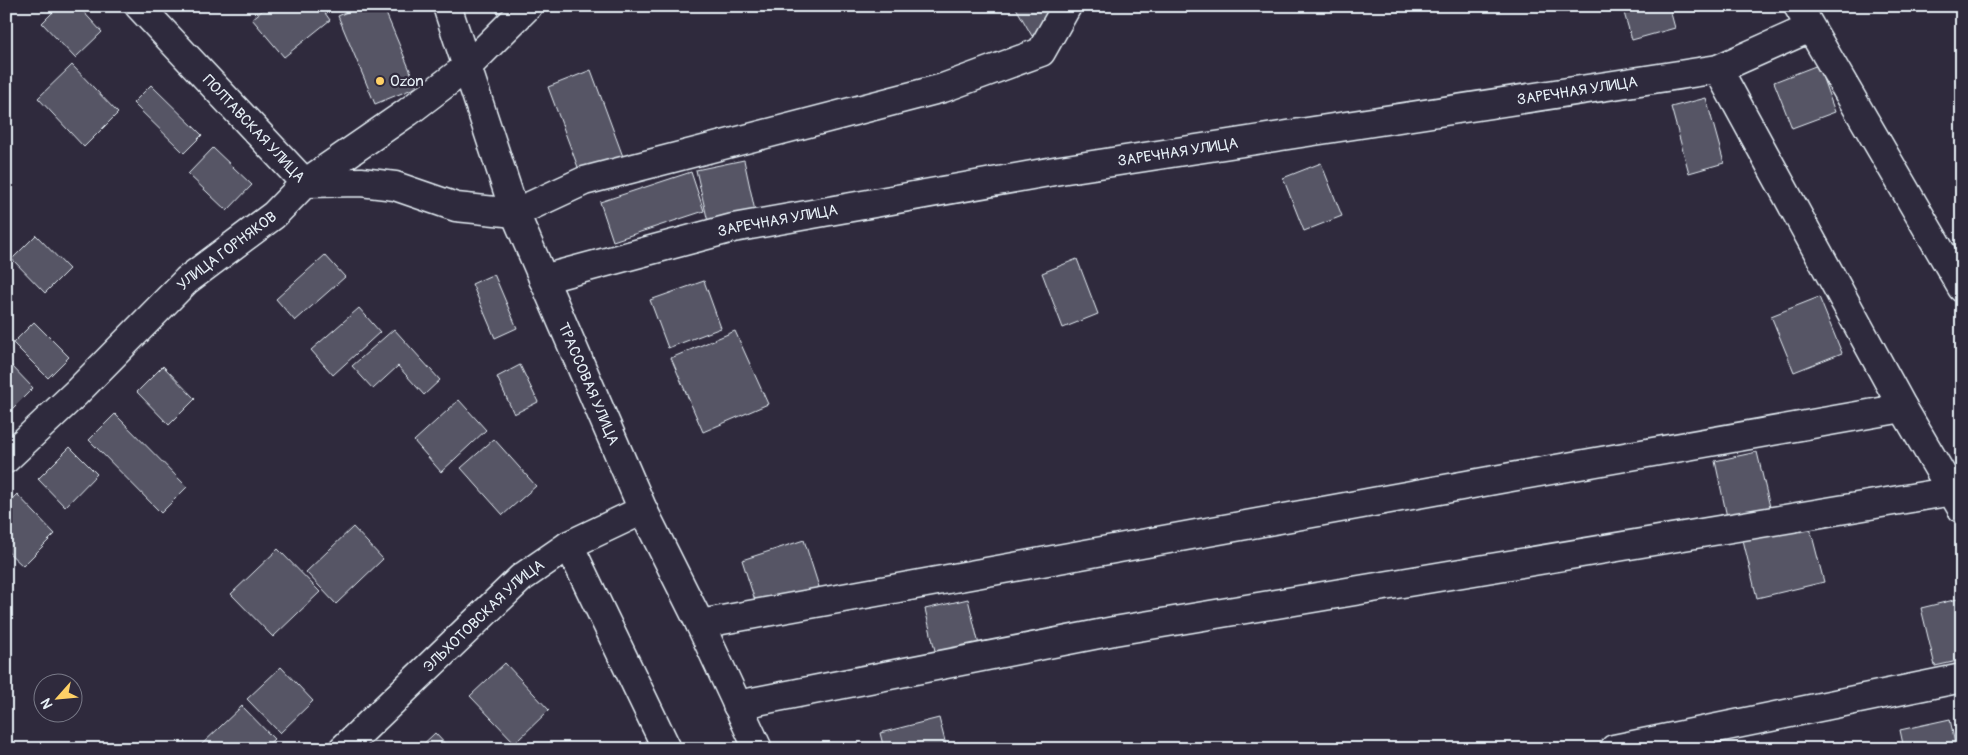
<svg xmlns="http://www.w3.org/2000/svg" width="1968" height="755" font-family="Pangolin,sans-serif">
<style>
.building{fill:#575565;stroke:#e8f1f8}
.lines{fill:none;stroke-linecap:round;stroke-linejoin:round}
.minor-casing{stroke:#e8f1f8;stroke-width:31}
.tertiary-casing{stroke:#e8f1f8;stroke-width:31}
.minor{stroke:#2f2a3d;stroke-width:28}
.tertiary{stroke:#2f2a3d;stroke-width:28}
.poi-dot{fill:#ffd166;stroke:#2f2a3d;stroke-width:2}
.labels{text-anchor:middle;stroke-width:4.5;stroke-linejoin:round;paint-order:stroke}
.poi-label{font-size:15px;fill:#e8f1f8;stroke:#2f2a3d;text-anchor:start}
.street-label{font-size:15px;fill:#e8f1f8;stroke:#2f2a3d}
</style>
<rect width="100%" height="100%" fill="#2f2a3d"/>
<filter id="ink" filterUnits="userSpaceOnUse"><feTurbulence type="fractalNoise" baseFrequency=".02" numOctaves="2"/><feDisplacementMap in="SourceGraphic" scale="10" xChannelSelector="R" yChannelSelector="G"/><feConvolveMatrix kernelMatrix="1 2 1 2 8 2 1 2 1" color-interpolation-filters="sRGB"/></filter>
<g filter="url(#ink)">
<path class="building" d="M59,6H78L102,32L75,58L42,23Z
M268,6H320L330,20L284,57L252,19Z
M361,6H383L417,87L375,104L338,16Z
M495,6H512L498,15Z
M1015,6H1064L1069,14L1032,36Z
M1622,6H1669L1675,28L1632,40Z
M72,65L118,113L84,147L38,98Z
M1818,65L1835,112L1792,128L1774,82Z
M591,70L625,162L582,178L548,87Z
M151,85L202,135L184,153L133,103Z
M1706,98L1724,163L1689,173L1671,107Z
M213,148L252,185L227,211L188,174Z
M744,160L755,211L708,222L696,170Z
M1321,163L1342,216L1304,231L1283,178Z
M691,172L704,211L613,241L600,202Z
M36,235L69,269L45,293L12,259Z
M325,255L345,277L295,321L276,299Z
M1077,259L1098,314L1063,328L1042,273Z
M494,274L517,328L495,338L472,284Z
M704,281L721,328L668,348L650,300Z
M1819,297L1842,353L1794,372L1771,316Z
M359,308L380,332L333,375L311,350Z
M34,322L69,357L48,378L13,343Z
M394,329L440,380L424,395L398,366L373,389L352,366Z
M735,331L768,404L703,432L671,358Z
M11,365L33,388L6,415V370Z
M520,365L538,402L514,414L497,377Z
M163,366L195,399L169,425L137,392Z
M459,400L486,430L441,472L414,441Z
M115,414L187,487L161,513L89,440Z
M494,439L536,486L503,515L461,468Z
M70,447L97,474L65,507L38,479Z
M1757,452L1770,507L1727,517L1715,461Z
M17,494L55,534L23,566L6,550V505Z
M1809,524L1824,582L1757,598L1743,540Z
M353,527L383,559L336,604L306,572Z
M804,540L820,590L758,610L742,560Z
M278,549L320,592L273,637L231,594Z
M1962,598V660L1935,666L1921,608Z
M968,599L980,649L937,659L925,609Z
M505,663L549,710L515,743L470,696Z
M281,667L313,701L280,733L247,699Z
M242,706L274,739L263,749H201L199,747Z
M939,718L947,749H884L880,733Z
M1950,719L1956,749H1904L1900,730Z
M435,733L450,749H418Z"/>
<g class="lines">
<defs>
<g id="minor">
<path id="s1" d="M139,6L305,183L361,182L395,186L456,207L515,213L584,181L943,88L1041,52L1067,6"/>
<path d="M1798,6L1962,288"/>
<path d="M1718,69L1903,408L1962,509"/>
<path id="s2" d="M543,279L733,228L1060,170L1718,69L1810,28"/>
<path id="s3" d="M6,459L76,393L187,280L274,215L305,183L408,112L467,67L528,6"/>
<path d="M569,545L667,749"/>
<path d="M700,624L1500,479L1903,408"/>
<path d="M737,705L1114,631L1953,491"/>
<path d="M1614,749L1962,678"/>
</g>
<g id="tertiary">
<path id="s4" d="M447,6L515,213L643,510L700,624L758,749"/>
<path id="s5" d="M343,749L521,578L569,545L643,510"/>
</g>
</defs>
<use href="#minor" class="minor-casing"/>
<use href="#tertiary" class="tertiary-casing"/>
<use href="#minor" class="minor"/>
<use href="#tertiary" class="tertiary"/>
</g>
</g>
<circle class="poi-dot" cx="380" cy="81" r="5"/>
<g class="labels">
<g class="poi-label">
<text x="390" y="86">Ozon</text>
</g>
<g class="street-label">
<text dy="5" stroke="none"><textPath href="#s2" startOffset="1052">ЗАРЕЧНАЯ УЛИЦА</textPath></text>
<text dy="5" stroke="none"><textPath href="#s1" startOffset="168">ПОЛТАВСКАЯ УЛИЦА</textPath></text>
<text dy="5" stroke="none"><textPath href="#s2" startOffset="648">ЗАРЕЧНАЯ УЛИЦА</textPath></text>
<text dy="5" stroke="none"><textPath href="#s2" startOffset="242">ЗАРЕЧНАЯ УЛИЦА</textPath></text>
<text dy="5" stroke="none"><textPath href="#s3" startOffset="304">УЛИЦА ГОРНЯКОВ</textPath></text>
<text dy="5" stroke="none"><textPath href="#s4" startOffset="404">ТРАССОВАЯ УЛИЦА</textPath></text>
<text dy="5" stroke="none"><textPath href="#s5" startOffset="194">ЭЛЬХОТОВСКАЯ УЛИЦА</textPath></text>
</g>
</g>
<rect width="1968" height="755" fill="none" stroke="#2f2a3d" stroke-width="25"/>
<rect x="12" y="12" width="1943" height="730" fill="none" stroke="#e8f1f8" stroke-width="2" filter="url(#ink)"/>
<g transform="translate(58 698) rotate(243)"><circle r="24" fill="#2f2a3d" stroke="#797a88"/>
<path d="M0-4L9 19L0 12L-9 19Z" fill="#ffd166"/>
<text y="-8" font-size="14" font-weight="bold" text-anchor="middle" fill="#e8f1f8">N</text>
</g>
</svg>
